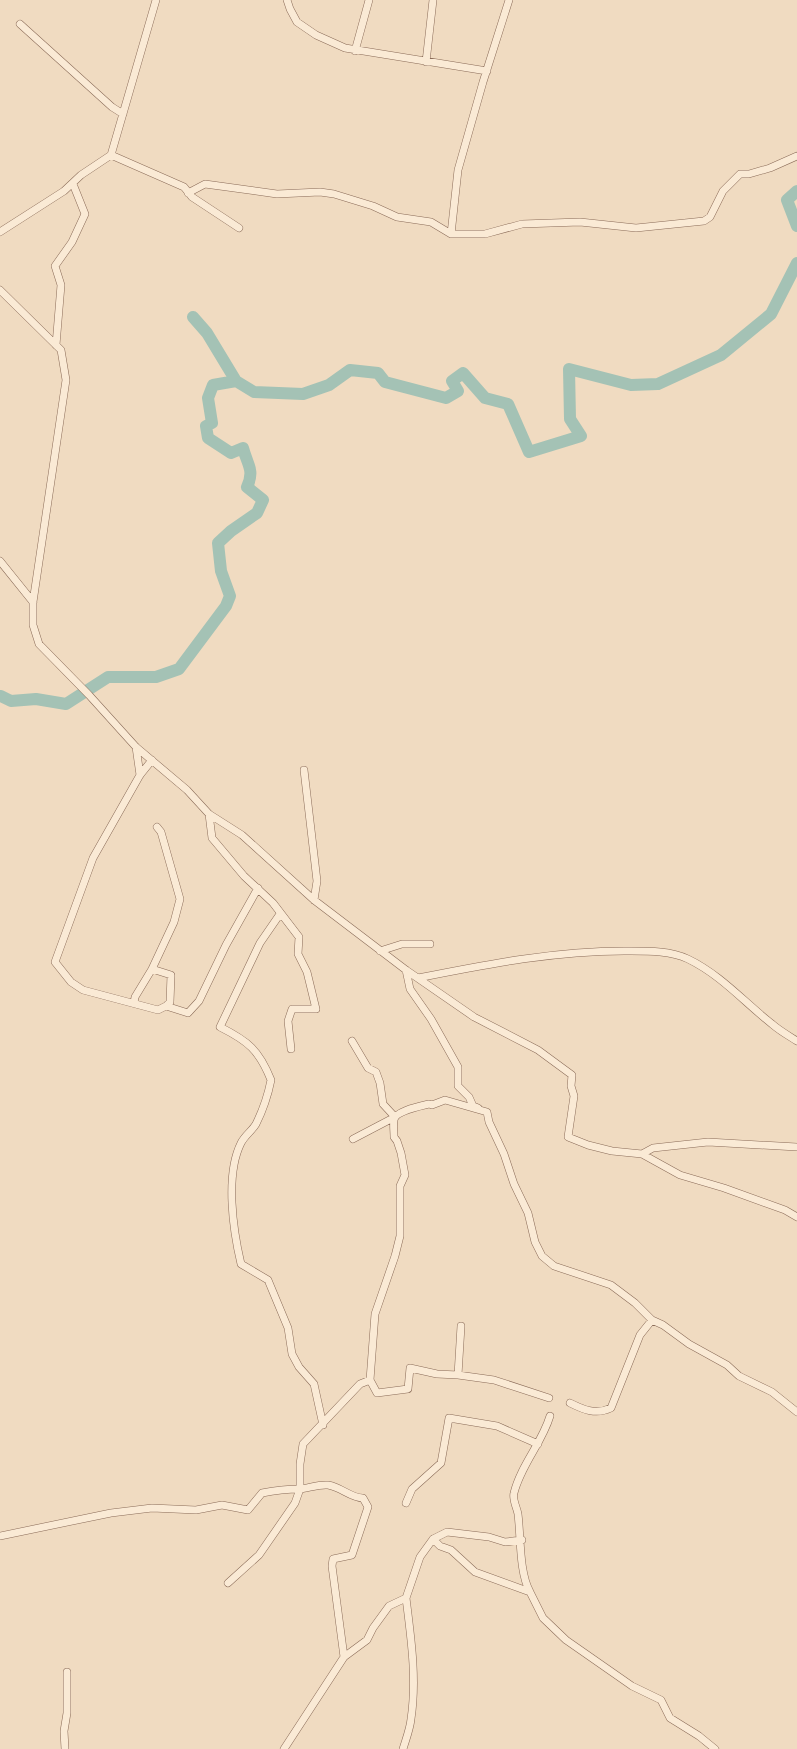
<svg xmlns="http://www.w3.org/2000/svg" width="797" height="1749" font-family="'Libre Baskerville',serif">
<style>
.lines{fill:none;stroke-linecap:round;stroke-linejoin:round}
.river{stroke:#a4c2b5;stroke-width:12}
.street-casing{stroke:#8a6b58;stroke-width:8}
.street{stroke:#faead5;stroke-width:7}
</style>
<rect width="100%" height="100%" fill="#f0dbc1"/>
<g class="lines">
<path class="river" d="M797,191L787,200L797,226
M193,317L207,333L236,381L254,392L303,394L329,385L350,370L378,373L385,382L446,398L458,391L452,381L463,373L485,398L508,404L529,452L581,436L570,419L569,369L631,385L658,384L721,355L771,314L797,263
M1,696L11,701L36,699L66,704L108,677H156L179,669L226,606L230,596L221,571L218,543L231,531L257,513L263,500L247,487C255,470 247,464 243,448L231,453L208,438L206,426L212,423L208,398L213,385L236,381"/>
<defs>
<path id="street" d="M287,0L290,9L297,22L316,35L345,48L487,71
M20,24L112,107L123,114
M355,51L369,0
M426,62L433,0
M111,155L184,187L192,197L239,228
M188,193L205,184L277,194L320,192L334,194L373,206L397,217L431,222L451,234H485L522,224L580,222L636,228L704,221L710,217L723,191L740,174H749L770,168L797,156
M0,232L64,191L81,175L111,155L156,0
M451,234L458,170L483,82L509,0
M0,290L61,350L66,380L33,602V625L39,644L89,695L136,747L187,790L209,814L242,835L314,900L406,970L474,1017L538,1050L572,1075L571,1086L574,1096L568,1137L588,1145L612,1151L642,1154L680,1175L724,1188L785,1210L797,1217
M56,345L61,285L55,266L72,242L85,214L73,184
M0,561L33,602
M136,747L140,775
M152,760L140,775L93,858L55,962L71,982L83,990L158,1010L166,1006L188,1013L199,1001L226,945L258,888
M304,770L317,881L314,900
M209,814L212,838L244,876L273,903L299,937L298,954L307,972L316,1009H292L288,1021L291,1049
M280,914L260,943L220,1027C248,1041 259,1050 271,1080C268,1095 263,1110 256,1124C252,1131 245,1135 241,1143C225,1175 233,1230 241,1264L268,1280L288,1328L292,1354L299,1367L314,1384L323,1425
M380,951L402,944H430
M152,969L171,975L170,1002L166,1006
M406,970L410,989L431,1019L458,1067V1086L469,1097L473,1106L478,1108
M418,978C488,964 559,950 631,951C650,951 671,951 688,959C721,975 744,1002 772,1024C780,1031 789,1036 797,1041
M134,1003L135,997L152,969L174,922L180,899L161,832L157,827
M352,1041L368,1068L376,1072L380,1083L383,1104L395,1117L353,1139
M642,1154L653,1148L708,1142L797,1147
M458,1375L461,1326
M370,1380L375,1314L395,1256L400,1236V1186L405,1175L401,1153L397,1141L394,1137C394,1131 393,1125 394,1120C395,1111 421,1106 429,1104L432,1105L445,1100L487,1112L489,1122L504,1154L514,1184L528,1213L535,1242L542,1256L554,1266L611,1285L635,1303L652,1320
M570,1403C584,1410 596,1415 611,1408L640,1335L652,1320L663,1325L689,1344L727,1365L739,1376L772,1392L797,1412
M406,1503L412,1489L441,1463L449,1418L497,1426L538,1444
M0,1536L111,1513L152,1508L196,1510L222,1505L248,1510L262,1493C277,1490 286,1489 300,1489C309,1488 319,1484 328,1485C341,1487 351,1498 363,1498L368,1507L352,1555L333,1559L332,1566L344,1657L367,1640L373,1628L389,1606L406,1598C411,1638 417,1679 411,1719C410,1729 406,1739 403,1749
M433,1539L447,1532L489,1537L505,1542L522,1540
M228,1583L259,1555L295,1503L300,1489V1464L303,1444L360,1384L370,1380L377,1393L408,1389L410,1368L437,1374L458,1375L494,1380L549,1398
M530,1592C519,1572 521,1538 518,1514C517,1508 512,1499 514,1493C521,1465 542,1443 550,1416
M406,1598L420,1557L433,1539L440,1546L451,1550L475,1572L530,1592L543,1618L566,1640L632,1686L661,1700L670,1718L699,1736L715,1749
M65,1749L64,1731L67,1713V1672
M284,1749L344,1657"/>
</defs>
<use href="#street" class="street-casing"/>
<use href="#street" class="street"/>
</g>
</svg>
